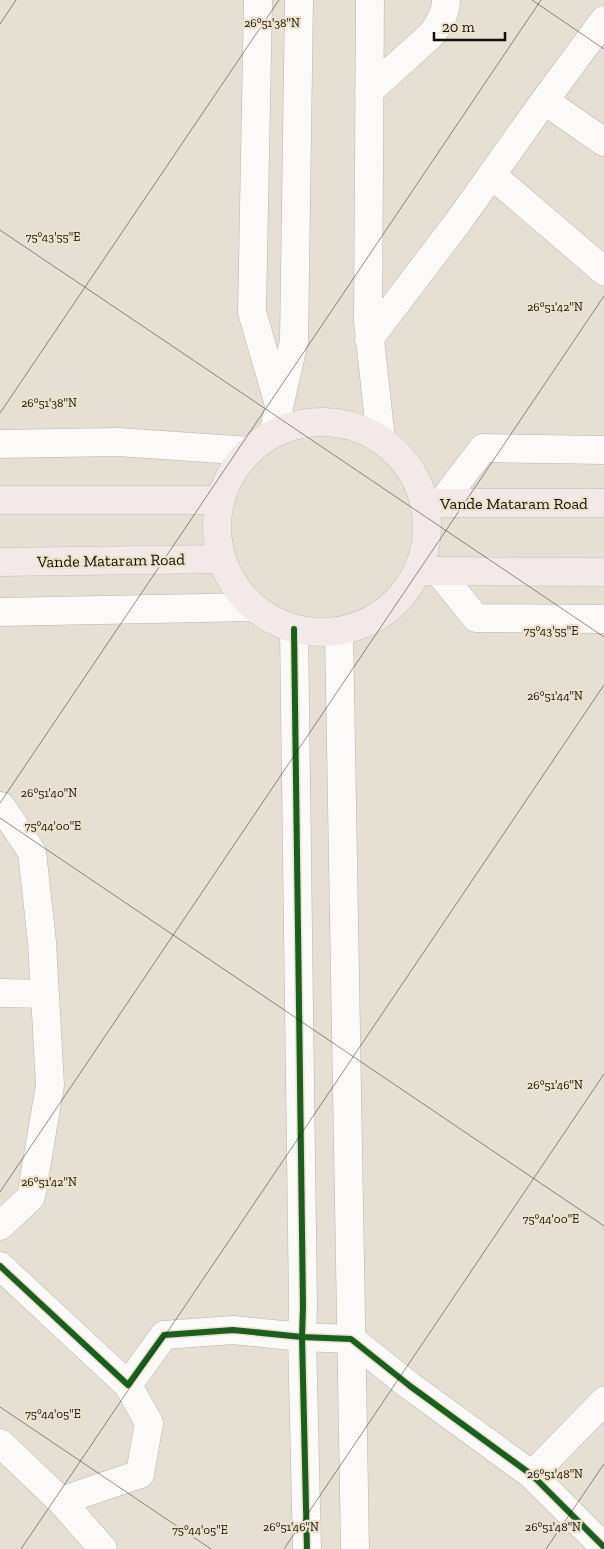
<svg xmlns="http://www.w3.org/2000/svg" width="604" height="1549" font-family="'Zilla Slab',serif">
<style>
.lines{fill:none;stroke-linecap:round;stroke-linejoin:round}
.minor-casing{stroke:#b8b4ab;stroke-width:29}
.major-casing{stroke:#c2bfba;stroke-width:29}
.minor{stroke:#fbfaf9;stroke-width:28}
.major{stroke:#f3e9e9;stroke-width:28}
.cycleway-casing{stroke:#ede2cc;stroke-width:9}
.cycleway{stroke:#1b5e20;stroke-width:6}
.ticks{fill:none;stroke:#130f08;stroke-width:1;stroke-opacity:0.45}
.labels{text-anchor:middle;stroke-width:4.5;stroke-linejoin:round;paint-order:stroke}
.street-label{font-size:16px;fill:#130f08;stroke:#ede2cc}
.ticks-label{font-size:12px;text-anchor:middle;fill:#130f08;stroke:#ede2cc;stroke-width:4.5;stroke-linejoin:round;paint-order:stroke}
</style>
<rect width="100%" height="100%" fill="#e5dfd4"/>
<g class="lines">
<defs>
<path id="minor" d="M258,0L252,312L279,405
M370,0L368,321L381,440
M369,91L431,35C439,25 446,13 446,0
M545,101L604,142
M492,175L604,271
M369,339L458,222L537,111L604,20
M273,434L294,341L299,0
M0,444L118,442L250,451
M442,502L483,448L604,450
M438,571L476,618L604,619
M0,612L253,607
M294,629L303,1307L302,1337L307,1549
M339,631L355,1549
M0,806H1L32,852L42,942L50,1085L31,1197L0,1226
M0,993L45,994
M0,1266L128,1385L164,1335L233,1330L302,1337L351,1339L410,1386L532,1475L604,1547
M0,1443L61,1501L103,1549
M532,1475L604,1401
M61,1501L140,1474L149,1423L128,1385"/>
<path id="major" d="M217 527a105 105 0 1 1 210 0a105 105 0 1 1-210 0Z
M0,500H220
M425,503H604
M0,562L221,559
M417,571L604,572"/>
</defs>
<use href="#minor" class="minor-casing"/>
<use href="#major" class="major-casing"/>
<use href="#minor" class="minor"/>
<use href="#major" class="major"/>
<defs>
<path id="cycleway" d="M294,629L303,1307L302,1337L307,1549
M0,1266L128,1385L164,1335L233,1330L302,1337L351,1339L410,1386L532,1475L604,1547"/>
</defs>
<use href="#cycleway" class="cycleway-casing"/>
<use href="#cycleway" class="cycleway"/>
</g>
<path class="ticks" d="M532,0L604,49M0,24L16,0M0,230L604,637M0,413L279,0M0,803L541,0M0,818L604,1226M0,1192L604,296M0,1407L211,1549M21,1549L604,685M284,1549L604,1074M546,1549L604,1464"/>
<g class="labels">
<g class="street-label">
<text x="514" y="509">Vande Mataram Road</text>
<text transform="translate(111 560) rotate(-1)" y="6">Vande Mataram Road</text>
</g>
</g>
<g class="ticks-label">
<text x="272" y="27">26°51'38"N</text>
<text x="53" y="241">75°43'55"E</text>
<text x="555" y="311">26°51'42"N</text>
<text x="49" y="407">26°51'38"N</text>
<text x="551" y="635">75°43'55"E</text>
<text x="555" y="700">26°51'44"N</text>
<text x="49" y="797">26°51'40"N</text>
<text x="53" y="830">75°44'00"E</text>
<text x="555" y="1089">26°51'46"N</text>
<text x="49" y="1186">26°51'42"N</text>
<text x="551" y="1223">75°44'00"E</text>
<text x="53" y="1418">75°44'05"E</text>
<text x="555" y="1478">26°51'48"N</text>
<text x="291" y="1531">26°51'46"N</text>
<text x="553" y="1531">26°51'48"N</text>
<text x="200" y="1534">75°44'05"E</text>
</g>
<path d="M434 32v8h71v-8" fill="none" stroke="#130f08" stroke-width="2.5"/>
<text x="442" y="32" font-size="15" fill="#130f08" stroke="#ede2cc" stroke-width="4" paint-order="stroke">20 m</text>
</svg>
